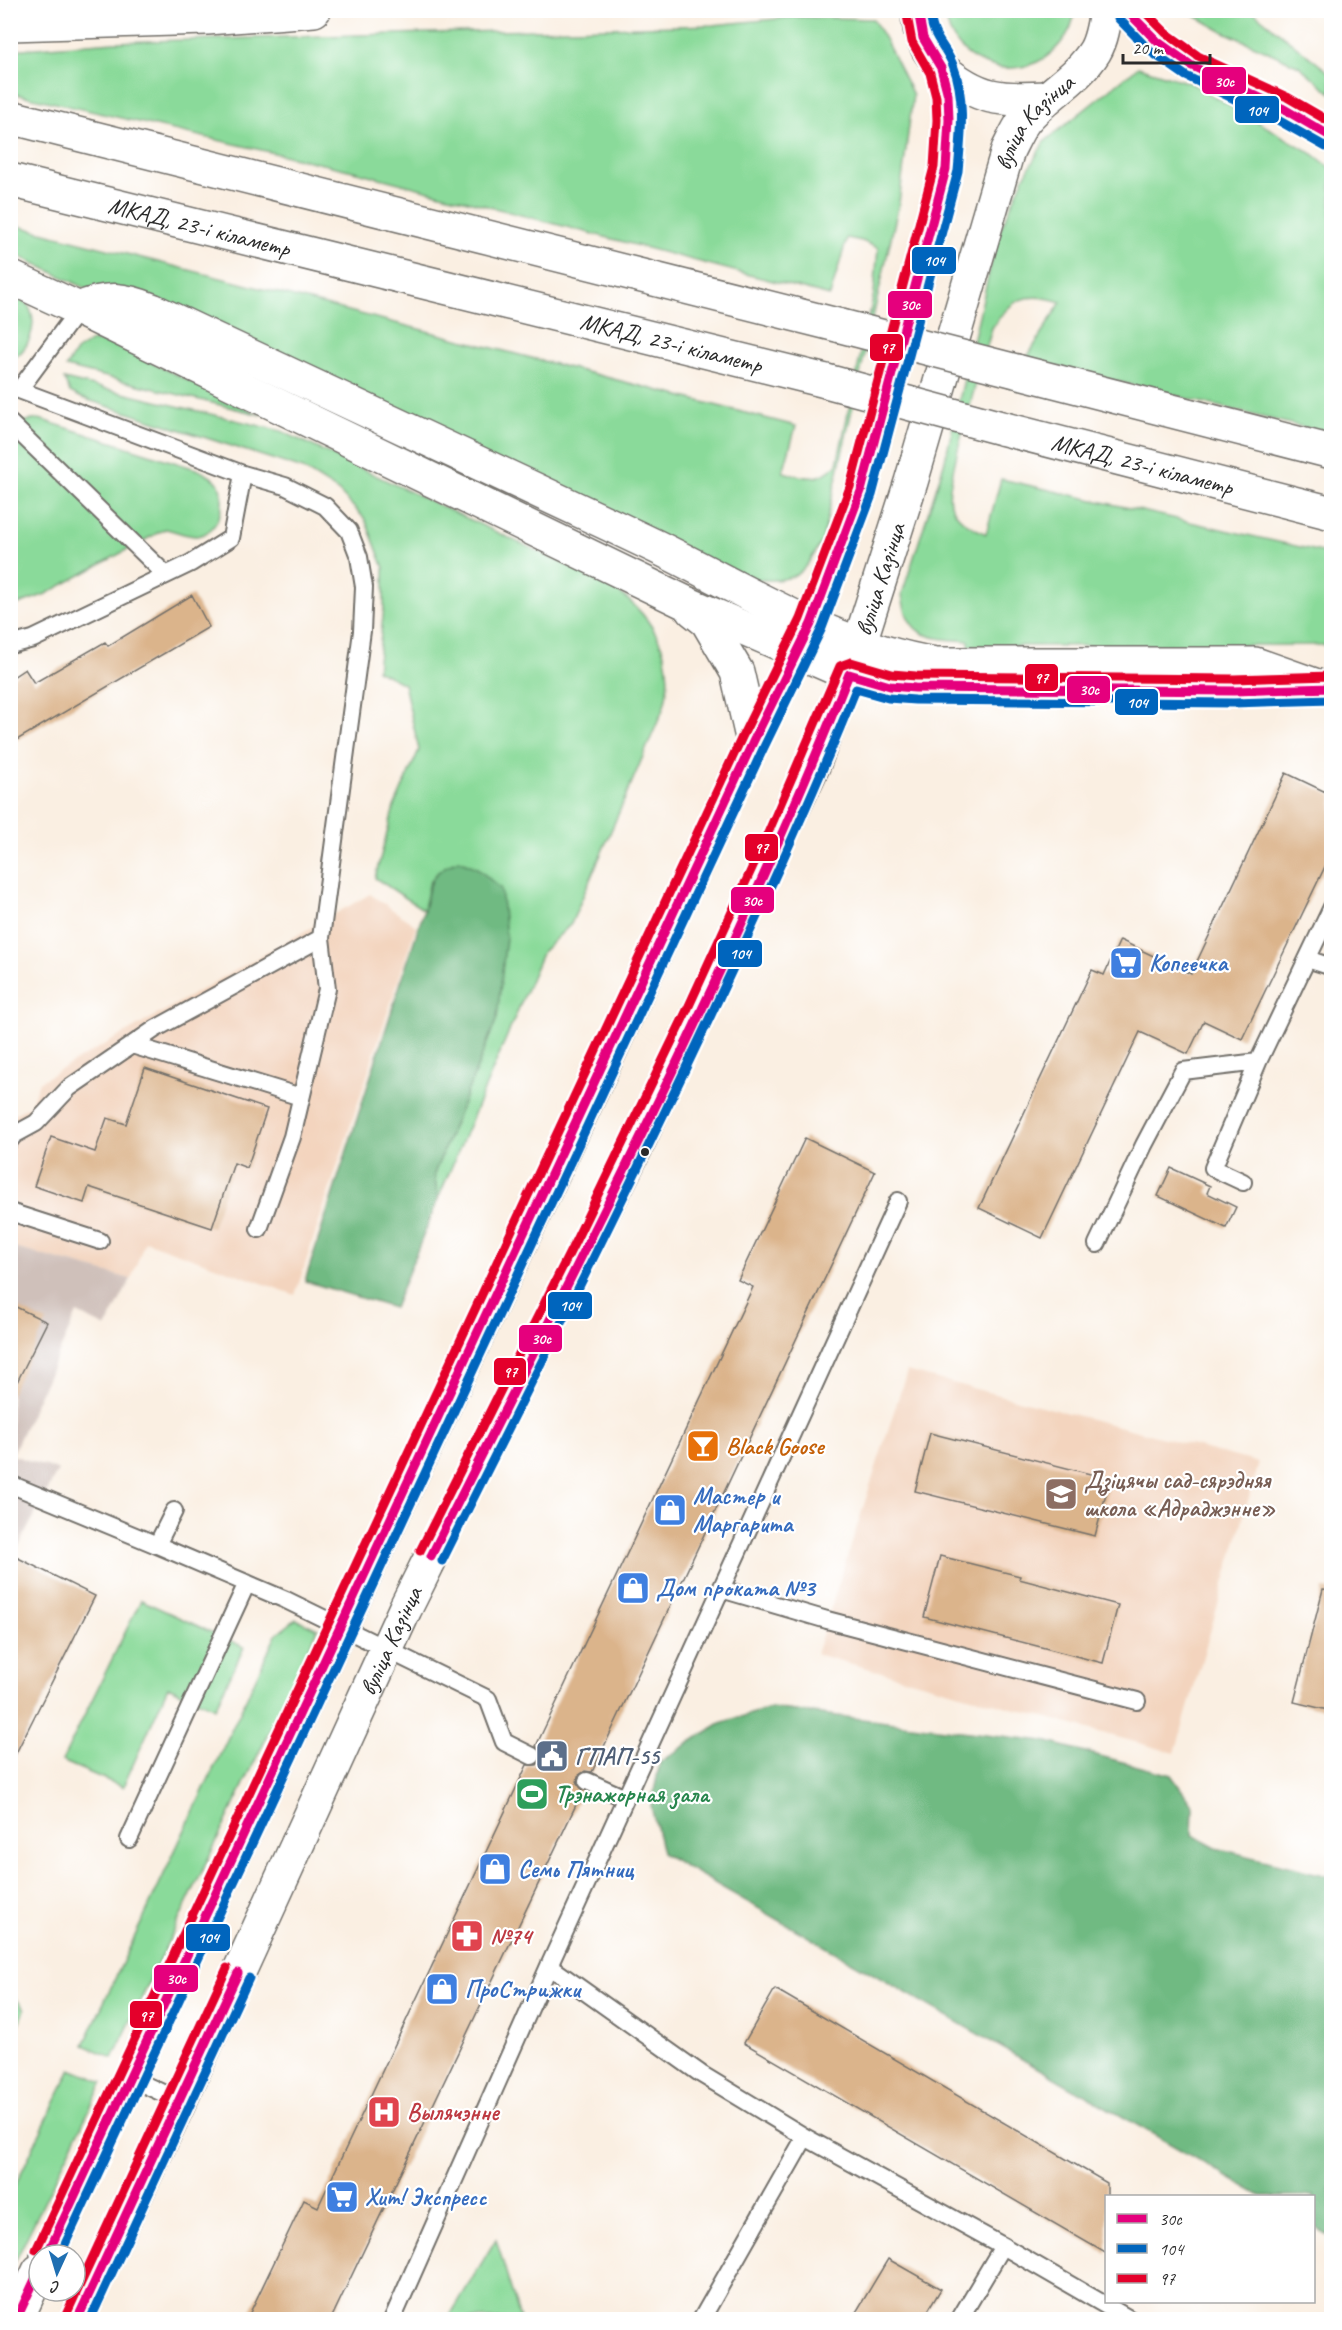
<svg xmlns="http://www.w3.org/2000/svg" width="1342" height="2330" font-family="Caveat,sans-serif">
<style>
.built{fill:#f3d4be}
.industrial{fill:#cfc0ba}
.green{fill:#8ada9a;stroke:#5a8262;stroke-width:1.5}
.forest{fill:#6fba82;stroke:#4d7256;stroke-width:1.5}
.building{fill:#dbb48b}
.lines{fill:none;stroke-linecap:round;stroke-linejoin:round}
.service-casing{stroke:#73706b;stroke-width:20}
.secondary-casing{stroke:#73706b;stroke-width:36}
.trunk-casing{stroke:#73706b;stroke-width:36}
.service{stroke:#fff;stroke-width:16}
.secondary{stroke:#fff;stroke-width:33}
.trunk{stroke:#fff;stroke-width:33}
.trunk-bridge-casing{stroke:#73706b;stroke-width:36;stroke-linecap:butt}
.trunk-bridge{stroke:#fff;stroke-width:33}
.bus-1-casing{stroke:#fff;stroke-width:14}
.bus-2-casing{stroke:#fff;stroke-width:14}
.bus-3-casing{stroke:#fff;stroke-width:14}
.bus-1{stroke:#e5007d;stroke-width:9}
.bus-2{stroke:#0065bd;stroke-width:9}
.bus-3{stroke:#e4002b;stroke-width:9}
.bus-dot{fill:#2b2b2b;stroke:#fff;stroke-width:2}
.labels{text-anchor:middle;stroke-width:4.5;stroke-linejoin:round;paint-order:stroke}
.street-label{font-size:24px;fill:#2b2b2b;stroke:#fff}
.shop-label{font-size:24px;font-weight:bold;fill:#366cbe;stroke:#fff;text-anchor:start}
.food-label{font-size:24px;font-weight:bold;fill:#c56008;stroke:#fff;text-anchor:start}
.education-label{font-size:24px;font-weight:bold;fill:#785e54;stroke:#fff;text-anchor:start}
.service-label{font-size:24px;font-weight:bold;fill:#4e5e75;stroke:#fff;text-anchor:start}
.leisure-label{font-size:24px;font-weight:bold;fill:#27864d;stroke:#fff;text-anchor:start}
.health-label{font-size:24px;font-weight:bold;fill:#be3a42;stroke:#fff;text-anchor:start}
.line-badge{stroke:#fff;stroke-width:2}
.badge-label{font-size:16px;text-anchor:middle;font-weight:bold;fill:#fff}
</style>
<rect width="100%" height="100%" fill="#fff"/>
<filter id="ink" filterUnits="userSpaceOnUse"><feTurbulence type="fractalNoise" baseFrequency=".0167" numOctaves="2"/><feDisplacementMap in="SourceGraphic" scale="12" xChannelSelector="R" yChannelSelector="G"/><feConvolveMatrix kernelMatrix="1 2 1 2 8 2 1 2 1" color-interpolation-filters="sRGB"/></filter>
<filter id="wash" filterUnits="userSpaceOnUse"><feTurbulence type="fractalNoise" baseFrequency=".008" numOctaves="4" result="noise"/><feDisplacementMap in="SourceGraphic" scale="24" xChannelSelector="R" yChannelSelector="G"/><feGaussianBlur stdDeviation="1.35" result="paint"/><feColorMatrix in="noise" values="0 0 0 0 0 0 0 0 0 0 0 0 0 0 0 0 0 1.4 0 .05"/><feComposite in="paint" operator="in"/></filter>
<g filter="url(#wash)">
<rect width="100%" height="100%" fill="#faefe2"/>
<path class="built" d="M370,894L416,926L295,1295L145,1241L131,1279L11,1247V1115L30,1107L39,1082Z
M907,1371L1259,1463L1175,1753L816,1654Z"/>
<path class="industrial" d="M11,1247L131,1279L106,1327L77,1313L12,1455L58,1470L14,1555L95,1596L11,1765Z"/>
<path class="green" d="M945,11H1074C1074,23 1068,35 1060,44C1025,88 949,69 945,11Z
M1186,11H1252L1331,74V93L1299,66L1220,30Z
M796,17L873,19L885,39L913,95L899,203L822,542C800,577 798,581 756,580L87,289L11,252L10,224L796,426L783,472C807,478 818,483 837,464L874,293L878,248L862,241L847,238L830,296L353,171L11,93V50L114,42L713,25Z
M1138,67L1193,84L1313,154L1331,168V434L1026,359L1061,302C1026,291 1012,298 992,328C985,355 944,484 950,502C956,520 970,526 986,534L1001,479L1331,554V645L969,646V641C929,638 907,639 902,594L944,464L998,235L1023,179L1044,142Z
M11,295C18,298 27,301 30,309C38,327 28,352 11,359Z
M91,341L110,343L261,415L66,367L76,351Z
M64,379L281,431L603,582C650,609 681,657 662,712L571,924L543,951L438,1199L434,1174L497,1018L430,880L424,910L375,878L394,807L419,750L404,684L377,670L384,607V568L365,519L338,491L303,469L82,398L70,392Z
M39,419L199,470C205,474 215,478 218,483C228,502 219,533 197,536C188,537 174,530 165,529L46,594L11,607L10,437L22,422Z
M141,1600L244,1647L215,1708L168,1687L123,1787L62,1761Z
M296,1619L318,1629L113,2058L84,2045L276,1635Z
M11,1994L25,2009L11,2044Z
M71,2069L103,2082L11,2270V2194Z
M496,2239L520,2319H448Z"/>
<path class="forest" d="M459,860L477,868L501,889L506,937L497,1018L434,1174L438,1199L394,1308L305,1281L424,910C430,882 430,871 459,860Z
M771,1708L1044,1741L1171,1775L1193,1806L1192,1835L1216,1848L1331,1877V2237L1314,2227V2196H1261L662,1853L651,1806L660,1762L720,1723Z"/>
<g id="blocks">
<path class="building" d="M192,595L209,627L10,744V679L25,669L34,683L105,642L108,646Z
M1286,773L1332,795V852L1242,1039L1204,1021L1188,1054L1140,1032L1042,1238L979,1208L1092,970L1104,975L1120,940L1191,974Z
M145,1068L267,1109L247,1168L234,1163L212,1228L89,1187L84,1203L34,1186L51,1137L95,1152L107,1118L126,1124Z
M805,1138L875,1172L592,1772L585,1771L578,1776L577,1783L583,1790L331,2319H247L304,2200L318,2207L527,1765H537L542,1760L541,1751L536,1746L753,1287L738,1280Z
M1171,1168L1210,1186L1207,1193L1236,1207L1226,1228L1158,1196Z
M10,1304L47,1322L10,1396Z
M930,1433L1110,1479L1095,1536L915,1491Z
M10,1554L95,1596L10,1765Z
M940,1556L1020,1576L1019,1579L1118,1605L1103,1663L924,1617Z
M1323,1589L1332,1590V1711L1294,1702Z
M775,1989L1107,2183V2254L744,2043Z
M888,2259L941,2289L923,2319H852Z"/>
</g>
</g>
<g filter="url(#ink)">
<use href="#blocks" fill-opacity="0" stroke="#73706b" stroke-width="1.5"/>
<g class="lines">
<defs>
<path id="service" d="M79,309L19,390L243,474L285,486L325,506L349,531L359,557L364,587L362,631L321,938L327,989L292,1137L259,1229
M10,423L166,575
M10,645L33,639L191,563L231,538L243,474
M1307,959L1332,967
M132,1045L301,1097
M10,1140L14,1135L36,1123L69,1088L155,1029L321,938
M1243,1182L1213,1168L1258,1062
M10,1212L100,1241
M1097,1244L1144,1145L1183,1071L1258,1062L1332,907
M10,1484L157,1545
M174,1511L157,1545L286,1600L488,1699L504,1742L532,1756
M721,1589L827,1620L1137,1701
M587,1781L625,1798
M129,1839L247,1583
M549,1966L701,2074L805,2137L1003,2246L1131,2320
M130,2078L180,2101
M392,2320L549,1966L898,1201
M701,2320L805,2137
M959,2320L1003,2246"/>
<g id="secondary">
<path d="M942,69C978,99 1000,101 1046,98"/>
<path d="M79,309C107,296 124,299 152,310C320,389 489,467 657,547C747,591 835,648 936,664H1255L1323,688"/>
<path d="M79,309L684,602L849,674L890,686L915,688L1234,691L1306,689"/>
<path d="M693,610L707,621L737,672L753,742"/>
<path d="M47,2255L598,1077L753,742L811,624L861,491L946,169C949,137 953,102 942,71C939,62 931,55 927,47C921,36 918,22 918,10"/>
<path d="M16,2320L39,2271"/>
<path id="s1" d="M77,2320L180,2101L405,1609L636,1147L813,766L859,645L911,482L1008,150C1013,140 1018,129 1024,121C1045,95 1077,80 1095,51C1102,39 1104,24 1106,10"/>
</g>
<g id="trunk">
<path d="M1126,10L1158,42L1192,66L1282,108L1332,137"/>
<path d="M10,24L207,18L314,10"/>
<path d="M10,117L841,326"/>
<path id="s2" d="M10,180L826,381"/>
<path d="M10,277L79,309"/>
<path d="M1016,371L1332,452"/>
<path id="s3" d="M1001,428L1332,513"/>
<path d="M1323,688H1332"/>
</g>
</defs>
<use href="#service" class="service-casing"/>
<use href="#secondary" class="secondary-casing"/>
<use href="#trunk" class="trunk-casing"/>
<use href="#service" class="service"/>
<use href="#secondary" class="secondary"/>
<use href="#trunk" class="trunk"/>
<defs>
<path id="trunk-bridge" d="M841,326L1016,371
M826,381L1001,428"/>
</defs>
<use href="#trunk-bridge" class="trunk-bridge-casing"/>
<use href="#trunk-bridge" class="trunk-bridge"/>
<defs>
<path id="bus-1" d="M1126,10L1158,42L1192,66L1282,108L1332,137
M431,1556C577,1265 728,976 849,674L890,686L915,688L1234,691L1332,688
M47,2255L753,742L811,624L861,491L946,169L949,120L948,95L941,68L923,38L918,10
M16,2320L39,2271
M77,2320L238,1973"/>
<path id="bus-2" d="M1118,18L1150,51L1186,76L1276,119L1326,147
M442,1561C540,1365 640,1168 733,968C776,876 818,783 856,689L888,698L915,700L1234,703L1332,700
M60,2255L764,747L822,628L872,495L958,171C961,137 966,98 953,65C944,43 931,38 930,10
M90,2320L249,1978"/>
<path id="bus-3" d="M1143,10L1166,33L1198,56L1287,97L1332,123
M420,1551L575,1242L688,1008L768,833L840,666L851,662L892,674L916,676L1234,679L1332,676
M36,2250L742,737L800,619L850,487L934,167L937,120L936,97L930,73L912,42L906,10
M66,2315L227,1968"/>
</defs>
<use href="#bus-1" class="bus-1-casing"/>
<use href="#bus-2" class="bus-2-casing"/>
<use href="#bus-3" class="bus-3-casing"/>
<use href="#bus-1" class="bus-1"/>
<use href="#bus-2" class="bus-2"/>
<use href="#bus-3" class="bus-3"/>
</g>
</g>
<defs>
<symbol id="supermarket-square" viewBox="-11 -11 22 22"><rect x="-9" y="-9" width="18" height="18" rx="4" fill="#3f7fe0" stroke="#fff"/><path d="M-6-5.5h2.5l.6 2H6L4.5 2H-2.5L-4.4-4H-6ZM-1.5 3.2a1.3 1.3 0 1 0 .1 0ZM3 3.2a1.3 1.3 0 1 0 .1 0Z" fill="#fff"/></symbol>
<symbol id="bar-square" viewBox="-11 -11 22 22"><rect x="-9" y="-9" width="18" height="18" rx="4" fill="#e8710a" stroke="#fff"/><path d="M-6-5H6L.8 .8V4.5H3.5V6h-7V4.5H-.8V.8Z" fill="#fff"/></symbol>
<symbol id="school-square" viewBox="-11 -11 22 22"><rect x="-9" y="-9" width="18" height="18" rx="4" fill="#8d6e63" stroke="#fff"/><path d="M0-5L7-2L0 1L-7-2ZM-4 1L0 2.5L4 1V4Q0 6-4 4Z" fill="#fff"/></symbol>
<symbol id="shop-square" viewBox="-11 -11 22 22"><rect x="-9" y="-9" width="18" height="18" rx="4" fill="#3f7fe0" stroke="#fff"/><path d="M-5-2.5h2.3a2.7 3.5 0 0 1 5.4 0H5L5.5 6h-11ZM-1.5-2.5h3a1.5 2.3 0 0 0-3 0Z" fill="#fff"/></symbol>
<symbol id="civic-square" viewBox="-11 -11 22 22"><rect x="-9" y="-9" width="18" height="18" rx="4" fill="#5c6f8a" stroke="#fff"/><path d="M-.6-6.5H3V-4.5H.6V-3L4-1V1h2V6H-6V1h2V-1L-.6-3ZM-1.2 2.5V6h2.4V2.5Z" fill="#fff"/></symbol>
<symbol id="stadium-square" viewBox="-11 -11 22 22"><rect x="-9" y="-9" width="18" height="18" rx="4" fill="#2e9e5b" stroke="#fff"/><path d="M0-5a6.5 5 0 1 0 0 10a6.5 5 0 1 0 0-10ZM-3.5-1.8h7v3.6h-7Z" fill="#fff"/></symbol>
<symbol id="pharmacy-square" viewBox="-11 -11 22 22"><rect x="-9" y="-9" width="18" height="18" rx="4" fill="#e0444e" stroke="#fff"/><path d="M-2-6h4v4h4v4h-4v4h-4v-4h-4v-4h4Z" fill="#fff"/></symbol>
<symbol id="hospital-square" viewBox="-11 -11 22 22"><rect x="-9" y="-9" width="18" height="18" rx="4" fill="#e0444e" stroke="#fff"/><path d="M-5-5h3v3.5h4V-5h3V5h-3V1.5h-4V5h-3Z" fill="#fff"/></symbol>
</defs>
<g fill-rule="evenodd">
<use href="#supermarket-square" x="1107" y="944" width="38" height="38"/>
<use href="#bar-square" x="684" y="1427" width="38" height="38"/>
<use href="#school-square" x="1042" y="1475" width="38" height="38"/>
<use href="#shop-square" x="651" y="1491" width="38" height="38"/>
<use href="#shop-square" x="614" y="1569" width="38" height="38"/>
<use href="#civic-square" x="533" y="1737" width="38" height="38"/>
<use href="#stadium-square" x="513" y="1775" width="38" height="38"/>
<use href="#shop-square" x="476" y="1850" width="38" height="38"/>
<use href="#pharmacy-square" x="448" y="1917" width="38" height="38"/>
<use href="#shop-square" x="423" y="1970" width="38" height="38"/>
<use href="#hospital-square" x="365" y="2093" width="38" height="38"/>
<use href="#supermarket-square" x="323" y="2178" width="38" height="38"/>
</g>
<circle class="bus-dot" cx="645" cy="1152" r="5"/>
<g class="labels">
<g class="street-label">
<text dy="8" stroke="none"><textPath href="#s1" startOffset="2404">вуліца Казінца</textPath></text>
<text dy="8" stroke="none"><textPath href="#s2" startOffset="195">МКАД, 23-і кіламетр</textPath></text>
<text dy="8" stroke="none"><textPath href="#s2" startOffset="681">МКАД, 23-і кіламетр</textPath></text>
<text dy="8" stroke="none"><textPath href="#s3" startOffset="146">МКАД, 23-і кіламетр</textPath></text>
<text dy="8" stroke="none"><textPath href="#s1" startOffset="1918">вуліца Казінца</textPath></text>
<text dy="8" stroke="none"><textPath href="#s1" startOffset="748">вуліца Казінца</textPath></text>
</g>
<g class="shop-label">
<text x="1149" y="971">Копеечка</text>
<text x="693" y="1504">Мастер и<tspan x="693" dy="28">Маргарита</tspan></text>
<text x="656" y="1596">Дом проката №3</text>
<text x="518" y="1877">Семь Пятниц</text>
<text x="465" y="1997">ПроСтрижки</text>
<text x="365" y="2205">Хит! Экспресс</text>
</g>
<g class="food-label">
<text x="726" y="1454">Black Goose</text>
</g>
<g class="education-label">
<text x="1084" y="1488">Дзіцячы сад-сярэдняя<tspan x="1084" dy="28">школа «Адраджэнне»</tspan></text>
</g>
<g class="service-label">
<text x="575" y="1764">ГПАП-55</text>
</g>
<g class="leisure-label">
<text x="555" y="1802">Трэнажорная зала</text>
</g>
<g class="health-label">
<text x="490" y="1944">№74</text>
<text x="407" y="2120">Вылячэнне</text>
</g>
</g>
<g class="line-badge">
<rect x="1201" y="66" width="46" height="29" rx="6" fill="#e5007d"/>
<rect x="1234" y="95" width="46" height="29" rx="6" fill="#0065bd"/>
<rect x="911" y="246" width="46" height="29" rx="6" fill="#0065bd"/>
<rect x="887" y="290" width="46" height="29" rx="6" fill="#e5007d"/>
<rect x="869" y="333" width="35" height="29" rx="6" fill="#e4002b"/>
<rect x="1024" y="663" width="35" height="29" rx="6" fill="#e4002b"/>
<rect x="1066" y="675" width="45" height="29" rx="6" fill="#e5007d"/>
<rect x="1114" y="688" width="45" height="28" rx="6" fill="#0065bd"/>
<rect x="744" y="833" width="35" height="29" rx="6" fill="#e4002b"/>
<rect x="730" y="886" width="45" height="28" rx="6" fill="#e5007d"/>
<rect x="717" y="939" width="46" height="29" rx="6" fill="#0065bd"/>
<rect x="547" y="1291" width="46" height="29" rx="6" fill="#0065bd"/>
<rect x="518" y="1324" width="45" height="29" rx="6" fill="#e5007d"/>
<rect x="493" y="1357" width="34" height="29" rx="6" fill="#e4002b"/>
<rect x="185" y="1923" width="46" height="29" rx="6" fill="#0065bd"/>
<rect x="153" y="1964" width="46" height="29" rx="6" fill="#e5007d"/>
<rect x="129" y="2000" width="34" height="29" rx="6" fill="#e4002b"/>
</g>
<g class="badge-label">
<text x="1224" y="87">30с</text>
<text x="1257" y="116">104</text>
<text x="934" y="266">104</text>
<text x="910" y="310">30с</text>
<text x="887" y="353">97</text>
<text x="1041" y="683">97</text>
<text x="1089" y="695">30с</text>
<text x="1137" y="708">104</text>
<text x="761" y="853">97</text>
<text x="752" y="906">30с</text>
<text x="740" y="959">104</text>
<text x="570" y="1311">104</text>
<text x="541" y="1344">30с</text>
<text x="510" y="1377">97</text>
<text x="208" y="1943">104</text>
<text x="176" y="1984">30с</text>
<text x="146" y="2021">97</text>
</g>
<rect width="1342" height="2330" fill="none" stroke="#fff" stroke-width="36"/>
<rect x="1105" y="2195" width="210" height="108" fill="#ffffff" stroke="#aaaaaa" stroke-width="1.5"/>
<rect x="1117" y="2214" width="30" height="9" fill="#e5007d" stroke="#aaaaaa" stroke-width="1.5"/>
<text x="1159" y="2225" font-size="18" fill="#2b2b2b">30с</text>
<rect x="1117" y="2244" width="30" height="9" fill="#0065bd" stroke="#aaaaaa" stroke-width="1.5"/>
<text x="1159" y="2255" font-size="18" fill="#2b2b2b">104</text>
<rect x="1117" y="2274" width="30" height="9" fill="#e4002b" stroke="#aaaaaa" stroke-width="1.5"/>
<text x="1159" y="2285" font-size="18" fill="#2b2b2b">97</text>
<g transform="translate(57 2273) rotate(184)"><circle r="28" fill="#ffffff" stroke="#aaaaaa" stroke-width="1.5"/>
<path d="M0-4.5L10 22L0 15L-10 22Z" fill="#1f6fb2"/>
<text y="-9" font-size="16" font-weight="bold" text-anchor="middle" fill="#2b2b2b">С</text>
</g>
<path d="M1123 54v9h87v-9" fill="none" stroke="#2b2b2b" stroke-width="3"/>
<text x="1132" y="54" font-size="18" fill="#2b2b2b" stroke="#ffffff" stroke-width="4.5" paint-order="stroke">20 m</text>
</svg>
